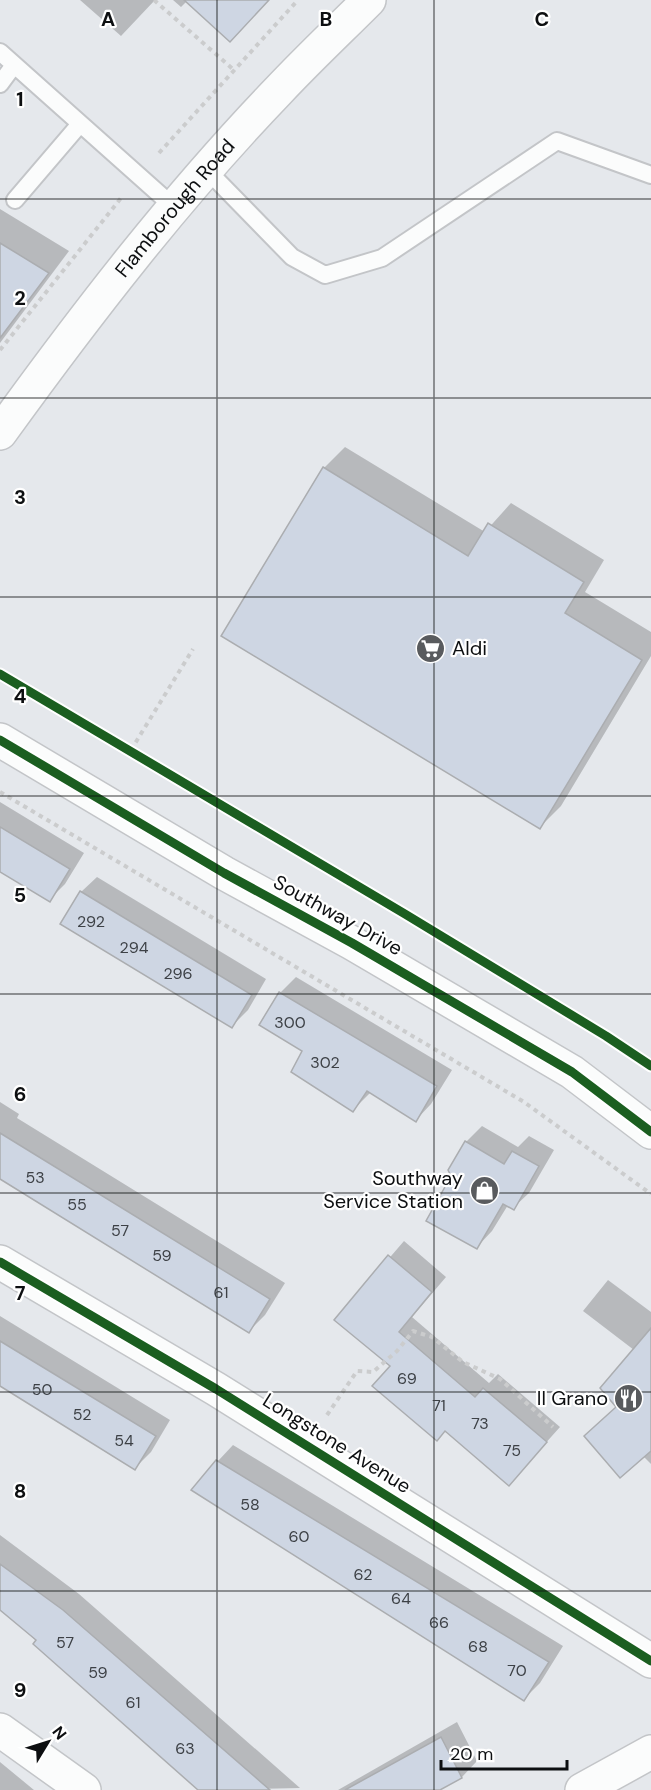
<svg xmlns="http://www.w3.org/2000/svg" width="651" height="1790" font-family="'DM Sans',sans-serif">
<style>
.shadow{fill:#0003}
.building{fill:#ced6e3;stroke:#abadb0;stroke-width:1.5}
.lines{fill:none;stroke-linecap:round;stroke-linejoin:round}
.service-casing{stroke:#c3c5c8;stroke-width:20}
.minor-casing{stroke:#c3c5c8;stroke-width:36}
.tertiary-casing{stroke:#c3c5c8;stroke-width:36}
.path{stroke:#cbcccd;stroke-width:4;stroke-dasharray:4.5 4.5;stroke-linecap:butt}
.service{stroke:#fbfcfc;stroke-width:16}
.minor{stroke:#fbfcfc;stroke-width:33}
.tertiary{stroke:#fbfcfc;stroke-width:33}
.cycleway-casing{stroke:#fff;stroke-width:13}
.cycleway{stroke:#1b5e20;stroke-width:9}
.grid{fill:none;stroke:#0d0f11;stroke-width:1.5;stroke-opacity:0.55}
.labels{text-anchor:middle;stroke-width:4.5;stroke-linejoin:round;paint-order:stroke}
.number-label{font-size:16px;fill:#3d4146}
.street-label{font-size:20px;fill:#0d0f11;stroke:#fff}
.poi-label{font-size:20px;fill:#0d0f11;stroke:#fff;text-anchor:end}
.grid-label{font-size:20px;text-anchor:middle;font-weight:bold;fill:#0d0f11;stroke:#fff;stroke-width:4.5;stroke-linejoin:round;paint-order:stroke}
</style>
<rect width="100%" height="100%" fill="#e5e8ec"/>
<path class="shadow" d="M80,0H155L121,36Z
M173,0H269L187,1L181,7Z
M0,209L69,251L0,343Z
M345,447L485,532L511,503L604,560L585,592L651,632V656L561,806L540,827L324,468Z
M0,802L84,853L65,884L49,900L0,870Z
M97,877L266,979L248,1010L232,1026L81,892Z
M296,977L452,1070L431,1104L416,1120L371,1092L353,1110L304,1051L280,993Z
M0,1102L19,1114L17,1118L285,1283L265,1315L249,1331L0,1179Z
M482,1126L518,1147L529,1136L554,1150L529,1193L513,1208L508,1205L492,1231L477,1247L453,1176L466,1142Z
M404,1241L446,1277L412,1317L489,1383L498,1374L560,1427L509,1484L392,1366L336,1320Z
M608,1280L651,1312V1464L643,1456L618,1407L634,1350L583,1311Z
M0,1316L170,1420L151,1452L135,1468L0,1385Z
M233,1445L563,1646L540,1683L524,1699L333,1580L304,1558L218,1461Z
M0,1535L79,1594L300,1788L200,1790L0,1608Z
M457,1722L477,1761L462,1777L438,1790H338Z
M0,1762L34,1790H0Z"/>
<path class="building" d="M184,0H269L230,42Z
M0,243L49,273L0,338Z
M323,467L468,556L488,523L584,582L565,613L642,660L540,829L221,636Z
M0,827L70,869L50,902L0,872Z
M80,891L252,995L232,1028L60,924Z
M279,992L437,1086L416,1122L367,1091L353,1112L291,1072L302,1051L259,1025Z
M0,1133L270,1299L249,1333L0,1179Z
M465,1141L504,1164L512,1151L539,1166L514,1210L503,1204L477,1249L426,1221L451,1176L448,1170Z
M388,1255L432,1292L399,1332L475,1397L483,1388L547,1442L509,1486L445,1431L437,1441L372,1386L390,1366L334,1320Z
M651,1328V1451L620,1478L584,1436L616,1407L600,1388Z
M0,1341L156,1436L135,1470L0,1386Z
M216,1460L549,1662L524,1701L191,1490Z
M0,1564L63,1610L270,1790H198L33,1644L36,1640L0,1610Z
M441,1737L462,1778L440,1790H345Z"/>
<g class="lines">
<defs>
<path id="service" d="M0,52L175,208
M0,84L14,65
M207,170L292,257L325,275L382,258L557,141L651,175
M15,200L80,124"/>
<g id="minor">
<path id="s1" d="M0,433C86,314 177,196 279,90C308,59 339,30 369,0"/>
<path d="M0,1262L216,1389L651,1661"/>
<path d="M0,1730L84,1790"/>
<path d="M582,1790L651,1752"/>
</g>
<path id="tertiary" d="M0,740L224,873L352,943L572,1072L651,1132"/>
</defs>
<use href="#service" class="service-casing"/>
<use href="#minor" class="minor-casing"/>
<use href="#tertiary" class="tertiary-casing"/>
<path class="path" d="M154,0L234,70
M159,153L298,0
M0,350L121,198
M131,750L193,649
M0,792L524,1102L651,1194
M327,1415L357,1371L373,1372L397,1351L413,1331L432,1337L463,1362L500,1379L553,1427"/>
<use href="#service" class="service"/>
<use href="#minor" class="minor"/>
<use href="#tertiary" class="tertiary"/>
<defs>
<path id="cycleway" d="M0,674L405,914L606,1036L651,1066
M0,740L224,873L352,943L572,1072L651,1132
M0,1262L216,1389L651,1661"/>
</defs>
<use href="#cycleway" class="cycleway-casing"/>
<use href="#cycleway" class="cycleway"/>
</g>
<path class="grid" d="M217,0V1790M434,0V1790M0,199H651M0,398H651M0,597H651M0,796H651M0,994H651M0,1193H651M0,1392H651M0,1591H651"/>
<defs>
<symbol id="supermarket-disc" viewBox="-11 -11 22 22"><circle r="9.5" fill="#595b5e" stroke="#fff"/><path d="M-6-5.5h2.5l.6 2H6L4.5 2H-2.5L-4.4-4H-6ZM-1.5 3.2a1.3 1.3 0 1 0 .1 0ZM3 3.2a1.3 1.3 0 1 0 .1 0Z" fill="#fff"/></symbol>
<symbol id="shop-disc" viewBox="-11 -11 22 22"><circle r="9.5" fill="#595b5e" stroke="#fff"/><path d="M-5-2.5h2.3a2.7 3.5 0 0 1 5.4 0H5L5.5 6h-11ZM-1.5-2.5h3a1.5 2.3 0 0 0-3 0Z" fill="#fff"/></symbol>
<symbol id="restaurant-disc" viewBox="-11 -11 22 22"><circle r="9.5" fill="#595b5e" stroke="#fff"/><path d="M-5-6h1v4h1v-4h1v4h1v-4h1v5L-1.5 .5V6h-2V.5L-5-1ZM5-6V6H3V1.5H1.5Q1.5-4 5-6Z" fill="#fff"/></symbol>
</defs>
<g fill-rule="evenodd">
<use href="#supermarket-disc" x="414" y="632" width="33" height="33"/>
<use href="#shop-disc" x="468" y="1174" width="33" height="33"/>
<use href="#restaurant-disc" x="612" y="1382" width="33" height="33"/>
</g>
<g class="labels">
<g class="number-label">
<text x="91" y="927">292</text>
<text x="134" y="953">294</text>
<text x="178" y="979">296</text>
<text x="290" y="1028">300</text>
<text x="325" y="1068">302</text>
<text x="35" y="1183">53</text>
<text x="77" y="1210">55</text>
<text x="120" y="1236">57</text>
<text x="162" y="1261">59</text>
<text x="221" y="1298">61</text>
<text x="407" y="1384">69</text>
<text x="42" y="1395">50</text>
<text x="439" y="1411">71</text>
<text x="82" y="1420">52</text>
<text x="480" y="1429">73</text>
<text x="124" y="1446">54</text>
<text x="512" y="1456">75</text>
<text x="250" y="1510">58</text>
<text x="299" y="1542">60</text>
<text x="363" y="1580">62</text>
<text x="401" y="1604">64</text>
<text x="439" y="1628">66</text>
<text x="65" y="1648">57</text>
<text x="478" y="1652">68</text>
<text x="517" y="1676">70</text>
<text x="98" y="1678">59</text>
<text x="133" y="1708">61</text>
<text x="185" y="1754">63</text>
</g>
<g class="street-label">
<text dy="7" stroke="none"><textPath href="#s1" startOffset="285">Flamborough Road</textPath></text>
<text transform="translate(338 915) rotate(29)" y="7">Southway Drive</text>
<text transform="translate(337 1443) rotate(32)" y="7">Longstone Avenue</text>
</g>
<g class="poi-label">
<text x="452" y="655" text-anchor="start">Aldi</text>
<text x="463" y="1185">Southway<tspan x="463" dy="23">Service Station</tspan></text>
<text x="608" y="1405">Il Grano</text>
</g>
</g>
<g class="grid-label">
<text x="108" y="26">A</text>
<text x="326" y="26">B</text>
<text x="542" y="26">C</text>
<text x="20" y="106">1</text>
<text x="20" y="305">2</text>
<text x="20" y="504">3</text>
<text x="20" y="703">4</text>
<text x="20" y="902">5</text>
<text x="20" y="1101">6</text>
<text x="20" y="1300">7</text>
<text x="20" y="1498">8</text>
<text x="20" y="1697">9</text>
</g>
<g transform="translate(48 1742) rotate(52)" stroke="#ffffff" stroke-width="4.5" paint-order="stroke">
<path d="M0-4.5L10 22L0 15L-10 22Z" fill="#0d0f11"/>
<text y="-9" font-size="16" font-weight="bold" text-anchor="middle" fill="#0d0f11">N</text>
</g>
<path d="M441 1760v9h126v-9" fill="none" stroke="#0d0f11" stroke-width="3"/>
<text x="450" y="1760" font-size="18" fill="#0d0f11" stroke="#ffffff" stroke-width="4.5" paint-order="stroke">20 m</text>
</svg>
